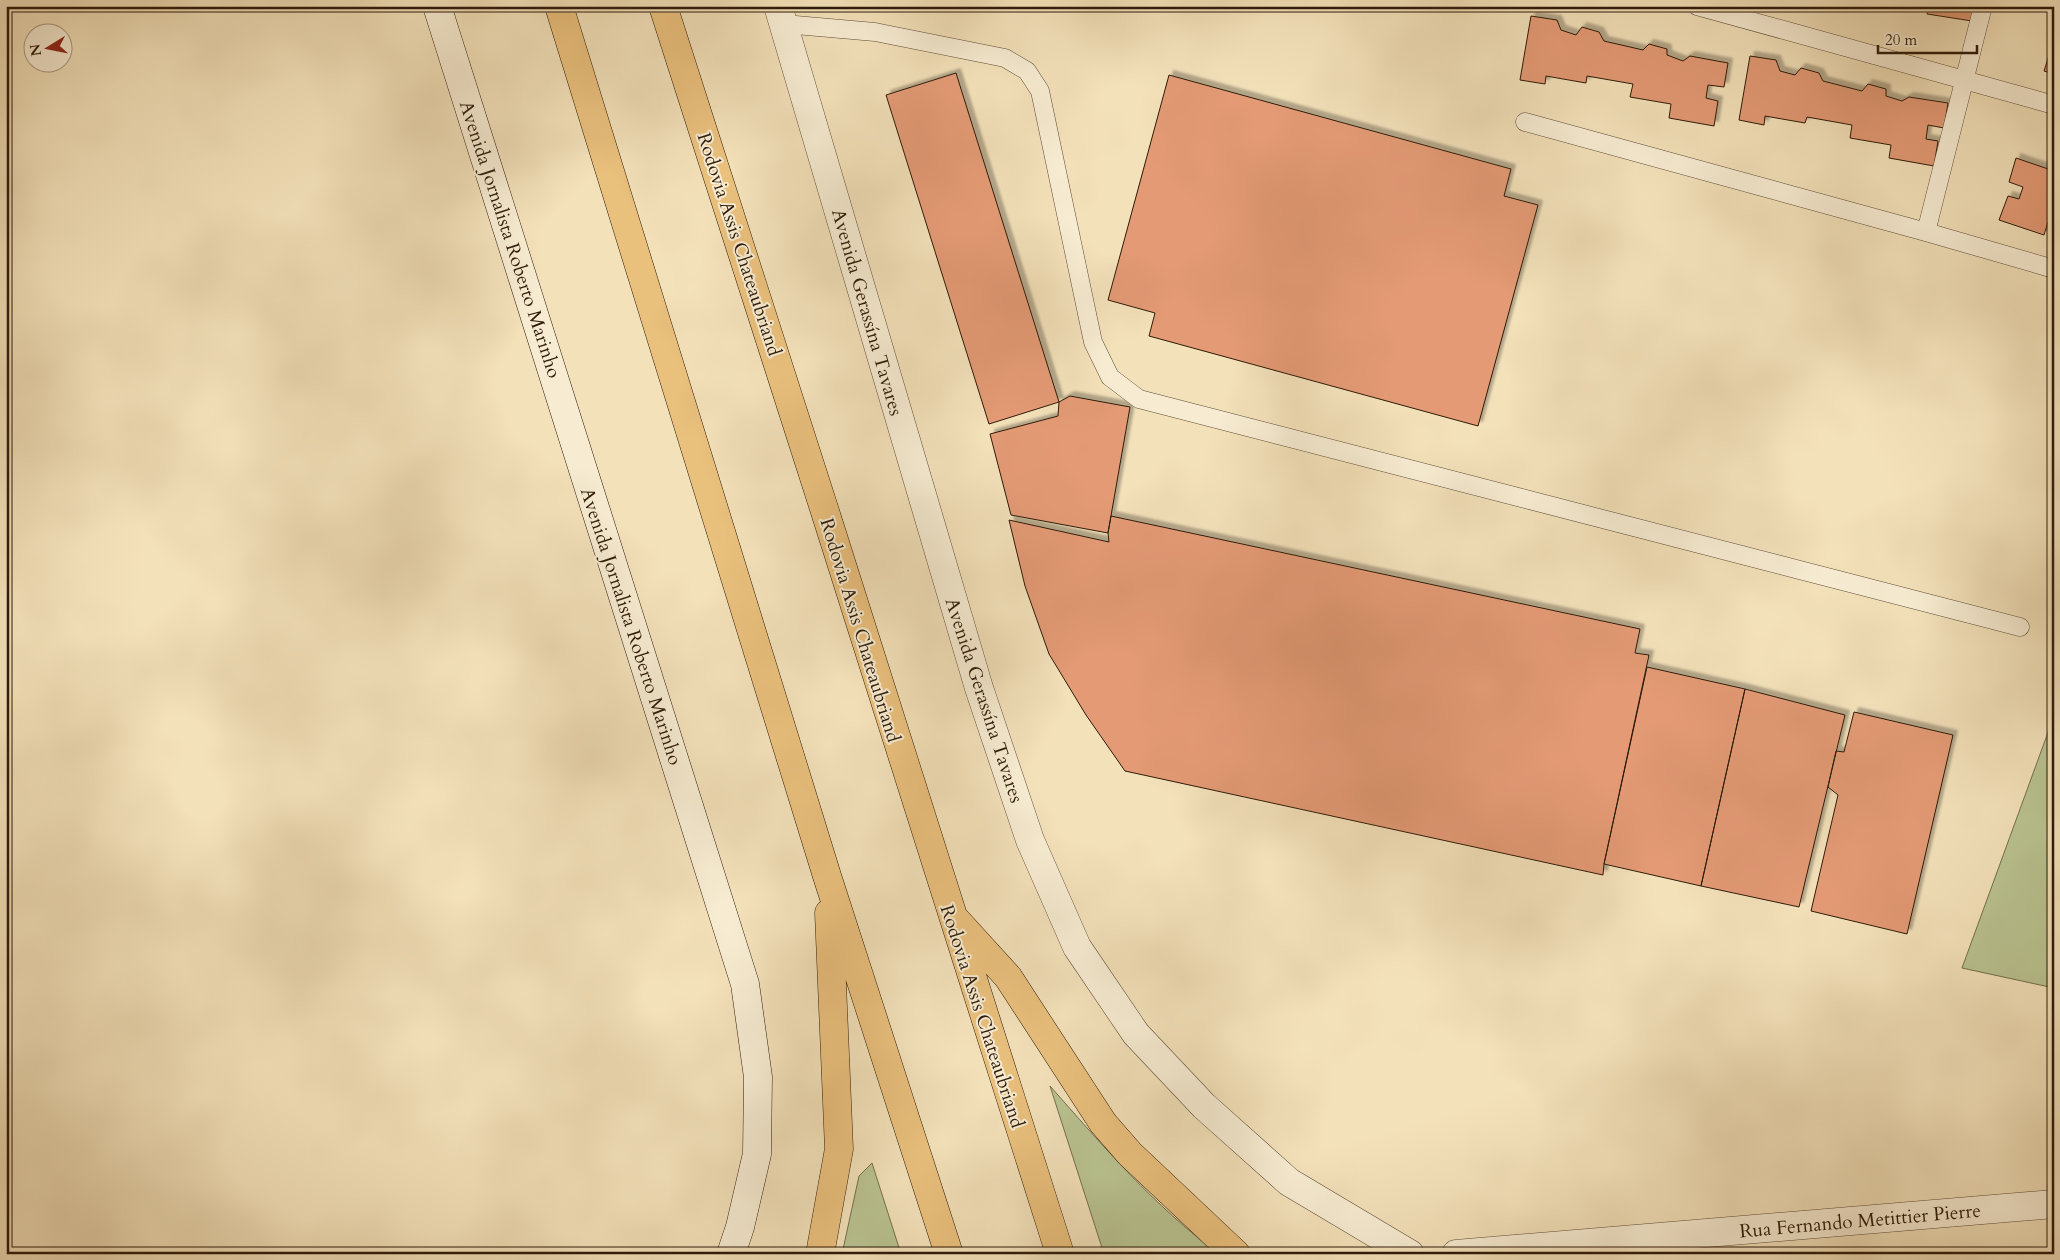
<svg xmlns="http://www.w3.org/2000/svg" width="2060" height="1260" font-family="Cardo,serif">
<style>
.green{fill:#b9c391;stroke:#746f4d}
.building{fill:#e39a75;stroke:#2e1b09;filter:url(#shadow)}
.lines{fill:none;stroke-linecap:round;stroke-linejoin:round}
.service-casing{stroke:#5f4c35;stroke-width:19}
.minor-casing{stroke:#5f4c35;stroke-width:29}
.secondary-casing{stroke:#2e1b09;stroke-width:29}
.motorway-casing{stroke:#2e1b09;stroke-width:29}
.service{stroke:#f7ecd2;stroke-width:18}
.minor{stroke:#f7ecd2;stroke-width:28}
.secondary{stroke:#f7ecd2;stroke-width:28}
.motorway{stroke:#eac07d;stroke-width:28}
.labels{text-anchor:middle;stroke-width:4;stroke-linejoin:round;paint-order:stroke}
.street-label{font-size:19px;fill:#2e1b09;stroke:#f7ecd2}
</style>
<defs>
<filter id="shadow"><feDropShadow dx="4.5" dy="-4.5" stdDeviation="1" flood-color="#0004"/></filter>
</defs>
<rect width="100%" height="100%" fill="#f3e1ba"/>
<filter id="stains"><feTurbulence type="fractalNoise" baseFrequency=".004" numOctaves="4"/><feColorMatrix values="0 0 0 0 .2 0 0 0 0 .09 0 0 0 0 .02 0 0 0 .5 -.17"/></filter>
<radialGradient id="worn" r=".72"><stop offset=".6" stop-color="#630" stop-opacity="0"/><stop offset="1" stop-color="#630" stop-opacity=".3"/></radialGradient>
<path class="green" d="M2054,716V988L1962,968Z
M1050,1086C1103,1146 1154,1206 1219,1254H1104Z
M872,1163L901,1254H842L859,1176Z"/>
<path class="building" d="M1928,6H1975L1972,21L1927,14Z
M1531,16L1557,20L1561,30L1576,35L1582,27L1599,32L1604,41L1643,50L1649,44L1667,49V55L1683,61L1690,56L1728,63L1724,87L1708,85L1706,98L1718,101L1714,126L1669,118L1671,104L1630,97L1633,84L1587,76L1586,83L1546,76L1545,84L1520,80Z
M2052,46L2054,47V74L2044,71Z
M1750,56L1776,60L1780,71L1795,75L1801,68L1819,73L1823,81L1862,91L1868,84L1886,89V96L1902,101L1909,97L1948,103L1944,128L1928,125L1926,139L1938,141L1934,166L1889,158L1891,145L1850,138L1852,125L1807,117L1805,123L1765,116L1764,125L1739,120Z
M956,73L1059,402L989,424L886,95Z
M1169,75L1511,169L1504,196L1538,205L1478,426L1149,336L1155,313L1108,300Z
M2016,158L2054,171V224L2048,222L2044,235L1999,220L2008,196L2019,199L2023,187L2009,182Z
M1070,396L1130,407L1108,533L1011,515L990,434L1058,416L1059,402Z
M1111,516L1640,629L1635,653L1649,655L1604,864L1603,875L1125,771L1086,715L1049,654L1025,586L1009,520L1109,542L1108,533Z
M1647,667L1745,689L1701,886L1604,864Z
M1745,689L1845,715L1799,907L1701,886Z
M1854,712L1953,735L1907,934L1811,911L1838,795L1828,787L1836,751L1844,752Z"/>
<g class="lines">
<defs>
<path id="service" d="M1697,6L2054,105
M784,24L875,32L1005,58L1027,71L1040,91L1093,342L1110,377L1139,399L2020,627
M1525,122L1926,232L2054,269
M1926,232L1983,6"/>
<path id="minor" d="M778,6L979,688L1030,840L1077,947L1136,1034L1204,1106L1289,1182L1410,1254
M1456,1254L2054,1204"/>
<path id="secondary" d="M437,6L745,984L758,1077L757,1154L740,1227L731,1254"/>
<path id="motorway" d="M559,6L827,876L949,1254
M663,6C799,421 926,838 1060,1254
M956,920L1008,977L1103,1123L1130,1154L1236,1254
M820,1254L839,1149L829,913"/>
</defs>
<use href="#service" class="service-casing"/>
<use href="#minor" class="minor-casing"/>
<use href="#secondary" class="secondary-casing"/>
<use href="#motorway" class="motorway-casing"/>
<use href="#service" class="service"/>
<use href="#minor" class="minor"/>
<use href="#secondary" class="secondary"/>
<use href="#motorway" class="motorway"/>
</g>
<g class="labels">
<g class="street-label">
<text transform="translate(511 239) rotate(72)" y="7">Avenida Jornalista Roberto Marinho</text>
<text transform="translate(740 244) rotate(72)" y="7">Rodovia Assis Chateaubriand</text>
<text transform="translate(868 312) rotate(74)" y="7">Avenida Gerassína Tavares</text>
<text transform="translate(632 626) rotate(72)" y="7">Avenida Jornalista Roberto Marinho</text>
<text transform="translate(861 630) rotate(73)" y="7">Rodovia Assis Chateaubriand</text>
<text transform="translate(985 700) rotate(72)" y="7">Avenida Gerassína Tavares</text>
<text transform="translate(983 1016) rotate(72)" y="7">Rodovia Assis Chateaubriand</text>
<text transform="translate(1860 1220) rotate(-5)" y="7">Rua Fernando Metittier Pierre</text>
</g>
</g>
<rect width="2060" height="1260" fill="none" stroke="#f3e1ba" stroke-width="25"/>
<rect x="8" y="8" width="2045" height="1245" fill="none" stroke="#2e1b09" stroke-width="2.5"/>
<rect x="12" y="12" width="2035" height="1235" fill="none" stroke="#2e1b09"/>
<g transform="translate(48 48) rotate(260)"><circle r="24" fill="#f7ecd2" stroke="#a79882"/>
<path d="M0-4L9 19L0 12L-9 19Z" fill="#8f2418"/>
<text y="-8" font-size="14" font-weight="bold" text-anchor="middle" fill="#2e1b09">N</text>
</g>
<path d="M1878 45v8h99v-8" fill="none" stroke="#2e1b09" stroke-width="2.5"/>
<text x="1885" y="45" font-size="15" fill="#2e1b09" stroke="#f7ecd2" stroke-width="4" paint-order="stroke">20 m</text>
<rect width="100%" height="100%" filter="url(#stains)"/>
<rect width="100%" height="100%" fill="url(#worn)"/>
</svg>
